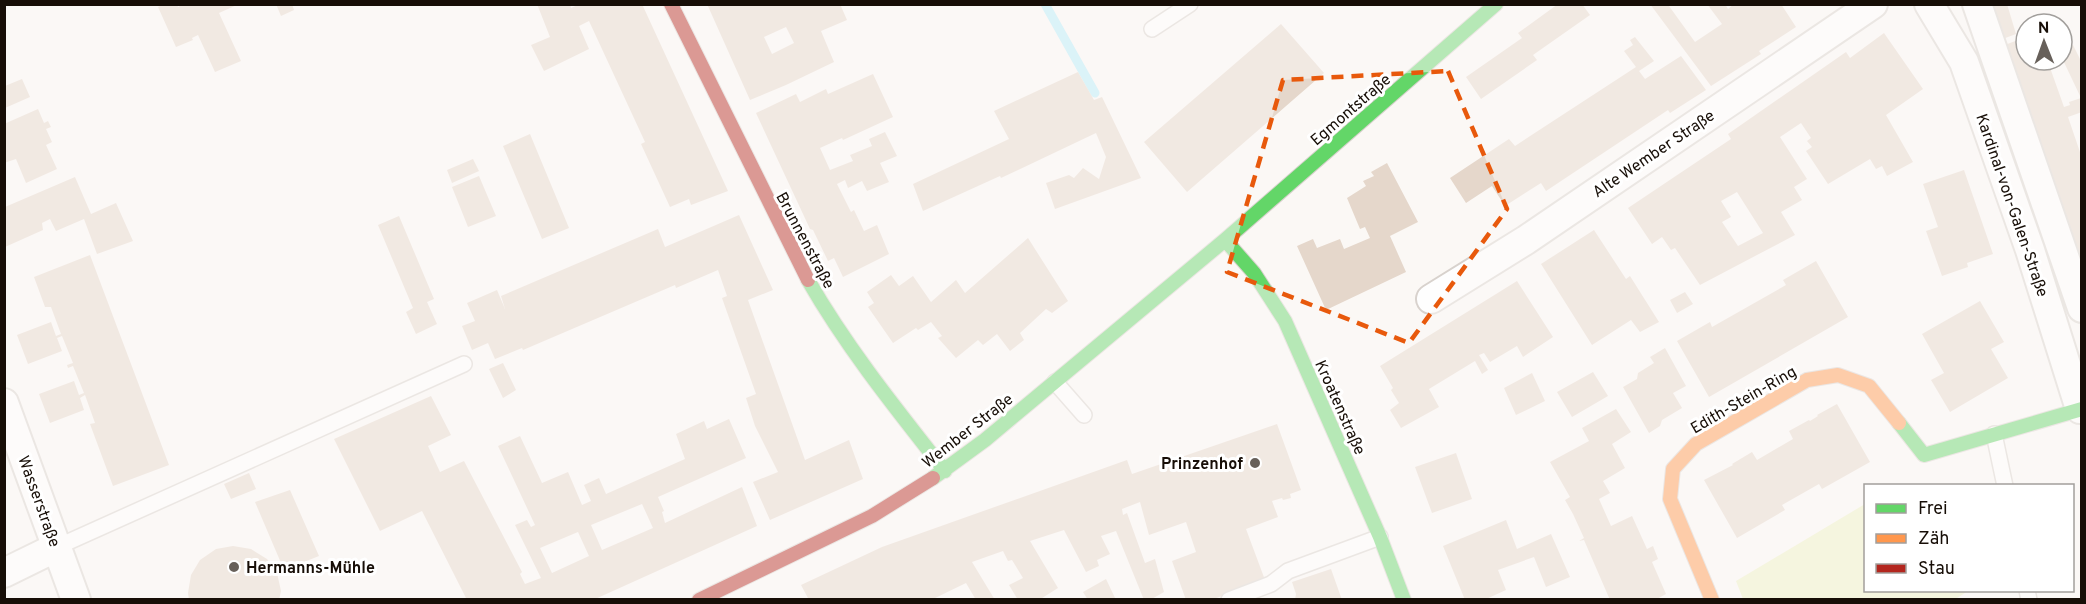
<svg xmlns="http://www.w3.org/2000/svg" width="2086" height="604" font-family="Overpass,sans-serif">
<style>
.green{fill:#edf1c4}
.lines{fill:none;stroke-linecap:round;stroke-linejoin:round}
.stream{stroke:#b4edfb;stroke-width:9}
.building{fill:#e5d7cb;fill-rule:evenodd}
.lane-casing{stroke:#d8d2cd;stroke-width:18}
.street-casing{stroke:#d8d2cd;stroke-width:32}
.fast-casing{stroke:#d8d2cd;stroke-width:16}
.slow-casing{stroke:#d8d2cd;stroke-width:16}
.jam-casing{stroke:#d8d2cd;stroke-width:16}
.lane{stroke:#fefefe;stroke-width:15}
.street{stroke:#fefefe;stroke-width:28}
.fast{stroke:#63d668;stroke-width:14}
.slow{stroke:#ff974d;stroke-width:14}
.jam{stroke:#b3261e;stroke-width:14}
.marked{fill:none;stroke:#e8590c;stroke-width:4.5;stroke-dasharray:12 8;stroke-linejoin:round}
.poi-dot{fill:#67605a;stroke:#fff;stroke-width:2}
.labels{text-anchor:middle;stroke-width:6;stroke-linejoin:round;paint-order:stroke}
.street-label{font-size:16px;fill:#170e07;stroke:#fff}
.poi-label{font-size:16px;font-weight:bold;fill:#170e07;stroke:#fff;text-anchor:end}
</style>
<rect width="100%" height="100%" fill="#fbf8f5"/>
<path class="green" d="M1865,504L1866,590L1968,591L1954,600L1743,599L1736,581Z"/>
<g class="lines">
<path class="stream" d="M1045,4L1095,93"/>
</g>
<path class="building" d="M164,4H177L178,7L183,4H239L219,13L241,61L215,72L198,35L192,38L193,40L176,47L158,7Z
M276,4H292L294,10L281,16Z
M537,4H570L571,8L580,4H642L728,191L691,205L689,199L670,207L641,144L645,142L589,21L579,26L589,49L544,71L531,45L550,37Z
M707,4H840L847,20L821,31L834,62L786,85L750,100ZM786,27L794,43L772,54L764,37Z
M1558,4H1582L1590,15L1533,55L1537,60L1481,99L1466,77L1522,38L1518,33Z
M1650,4H1671L1669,6L1695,42L1722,24L1707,4H1725L1728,9L1734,4H1781L1796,27L1759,51L1761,54L1711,86Z
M1987,4H2007L2016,34L2000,40Z
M1281,24L1324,73L1187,192L1144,142Z
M1884,33L1923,89L1886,115L1913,162L1887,176L1882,166L1876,169L1870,159L1828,184L1806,151L1812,147L1807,141L1811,138L1801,123L1780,137L1807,179L1794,187L1802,200L1781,212L1795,235L1700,285L1675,248L1671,250L1662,237L1652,244L1628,208L1731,139L1728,134L1846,52L1850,58ZM1737,192L1763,233L1738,246L1722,222L1731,217L1721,201Z
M1635,37L1654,61L1639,71L1645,79L1681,56L1706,90L1670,113L1668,110L1546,191L1541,183L1505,206L1492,186L1466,203L1450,178L1509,139L1515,146L1636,67L1624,51L1633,45L1630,40Z
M2026,37V60H2052L2048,62L2064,107L2070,105L2069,102L2081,98L2062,58V50L2073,45L2082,63V112L2068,117L2082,158V274L2002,46Z
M1078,72L1094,100L1102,97L1141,178L1055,209L1046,183L1069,175L1074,178L1083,168L1099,179L1106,157L1096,133L1001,178L1000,176L923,211L913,184L1009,139L994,111Z
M873,74L893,117L843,140L842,138L820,148L830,170L853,161L850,155L872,146L869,139L885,132L897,156L880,163L889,182L867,191L862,181L848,188L845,180L837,184L851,212L854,210L864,231L877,225L889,254L843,277L834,258L828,261L813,230L810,229L756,113L796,94L800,102L826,89L828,94Z
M22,79L30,97L5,108V86Z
M38,109L44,123L48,121L51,127L46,129L52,142L46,145L57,169L26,183L16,159L4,163V124Z
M530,134L569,228L542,239L503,146Z
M473,159L479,171L452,183L447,170Z
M1387,163L1418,222L1390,236L1406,272L1326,310L1297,246L1313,239L1317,248L1340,239L1344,249L1370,238L1365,227L1360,229L1347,198L1366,186L1363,181L1374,176L1371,172Z
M1964,170L1993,254L1967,263L1968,267L1942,276L1926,231L1938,227L1923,184Z
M479,176L496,216L468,227L452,187Z
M75,177L91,214L116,203L133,241L97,254L84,219L56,231L50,219L42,223L43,230L5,247V207Z
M739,215L773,290L748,300L805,460L849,440L863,479L770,520L753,482L778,472L755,426L746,398L756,394L722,298L727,296L718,270L676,288L675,285L523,350L522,348L495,359L488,343L472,350L462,326L475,321L467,303L497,290L505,309L501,296L658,229L665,247Z
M399,216L434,299L427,302L437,324L416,334L406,312L413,308L378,225Z
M1594,230L1626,279L1630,276L1659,322L1640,332L1631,320L1592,345L1541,264Z
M1028,238L1068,301L1052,313L1046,309L1020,333L1024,340L1010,351L997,334L983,345L978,340L956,358L938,338L942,336L931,322L918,330L916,328L893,343L868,307L874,303L867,292L891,275L899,286L913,276L931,302L956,280L965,293Z
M90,255L169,465L113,486L90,424L95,423L85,395L80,398L84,410L50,423L39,394L74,381L79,395L84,393L73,366L68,368L67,365L73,363L62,336L57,338L62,351L28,364L17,335L51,322L56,336L61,334L51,307H45L34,277Z
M1816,261L1848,317L1709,397L1677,341L1710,322L1712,327L1786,285L1783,280Z
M1517,281L1553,337L1523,357L1517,346L1490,362L1484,353L1479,355L1488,370L1482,374L1475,361L1429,389L1439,407L1401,428L1390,410L1399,403L1391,390L1393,388L1380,366Z
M1685,292L1693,304L1677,313L1670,300Z
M1980,301L2004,342L1991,349L2008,378L1950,412L1931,380L1944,373L1922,334Z
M1665,348L1686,386L1673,393L1682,408L1662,420L1660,426L1649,433L1623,387L1637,379L1638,373L1654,363L1650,357Z
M503,363L516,390L503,398L489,369Z
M1593,372L1608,396L1572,417L1557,392Z
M1532,373L1545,401L1516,415L1504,388Z
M431,396L451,435L428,446L440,472L464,461L522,572L520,574L525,584L541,578L515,525L527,520L531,527L535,525L498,446L520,436L542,483L568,472L582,505L591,501L584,485L599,478L606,494L685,459L676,434L704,421L707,429L729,419L746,458L658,497L664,511L662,512L665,523L742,487L757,526L593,600H467L422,511L380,531L334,439ZM642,504L653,528L602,550L591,525ZM578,532L589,556L552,573L540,548Z
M1837,404L1870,462L1822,489L1819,484L1782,505L1785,510L1737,538L1704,480L1733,465L1732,464L1752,452L1757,460L1793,439L1789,431L1809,420L1810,421L1818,416L1817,415Z
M1616,409L1631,432L1612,444L1625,468L1603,481L1610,493L1599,499L1611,526L1632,516L1647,549L1653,546L1658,559L1652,562L1666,594L1655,600H1610L1584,540L1579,541L1584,538L1573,514L1565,500L1570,497L1550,462L1589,441L1582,428Z
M1277,424L1301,490L1290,494L1291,498L1283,500L1282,498L1272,501L1278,517L1246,529L1265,580L1211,600H1186L1172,561L1196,552L1186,522L1149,535L1140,502L1122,509L1123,515L1127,513L1145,563L1155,559L1164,592L1150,600H1144L1116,531L1101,536L1110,554L1097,560L1099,566L1086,572L1064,530L1030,541L1058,588L1039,600H1018L1009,585L1023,578L1012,560L1008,561L1003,551L972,562L995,600H976L966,583L931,600H809L801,585L882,547L1127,460L1132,474Z
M1456,453L1472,499L1432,513L1415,467Z
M249,473L256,489L231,499L224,484Z
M290,490L319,556L284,570L255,502Z
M1506,520L1517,549L1551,534L1570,577L1546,587L1534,557L1498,570L1506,590L1484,600H1465L1443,546Z
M233,546L251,549L267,559L277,573L281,591L279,600H189L188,593L191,575L200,560L216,549Z
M1331,569L1342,600H1295L1296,594L1292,582Z
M1106,579L1116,600H1088L1083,592Z"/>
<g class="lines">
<defs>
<path id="lane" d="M1152,29L1190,4
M1055,382L1084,415
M1994,434L2005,486
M57,547L464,364
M2027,590L2029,600
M1229,600L1271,584L1288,571L1380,537"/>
<path id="street" d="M1929,4L1964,62L2030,250L2080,409
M1977,4L2082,308
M1431,299L1526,240L1873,4
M4,403L76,600
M4,573L57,547"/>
<path id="fast" d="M1225,240L1254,273L1285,321L1380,537L1404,600
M808,280C847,348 897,410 945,471
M1899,423L1924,455L2082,409
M933,478L985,440L1225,240L1496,4"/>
<path id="slow" d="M1712,600L1670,499L1673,469L1696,444L1807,380L1838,375L1869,386L1899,423"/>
<path id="jam" d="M671,4L808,280
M699,600L872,516L933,478"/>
</defs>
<use href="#lane" class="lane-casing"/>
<use href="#street" class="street-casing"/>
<use href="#fast" class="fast-casing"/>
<use href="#slow" class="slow-casing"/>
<use href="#jam" class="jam-casing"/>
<use href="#lane" class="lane"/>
<use href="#street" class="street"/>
<use href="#fast" class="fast"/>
<use href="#slow" class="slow"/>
<use href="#jam" class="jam"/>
</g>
<path d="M0 0H2086V604H0ZM1448,71L1507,209L1409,343L1227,272L1283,80Z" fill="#fbf8f5" fill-opacity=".55" fill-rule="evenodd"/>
<path class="marked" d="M1448,71L1507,209L1409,343L1227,272L1283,80Z"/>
<g class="poi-dot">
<circle cx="1255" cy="463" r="6"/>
<circle cx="234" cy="567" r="6"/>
</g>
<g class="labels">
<g class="street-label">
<text transform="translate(1350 109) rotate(-41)" y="6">Egmontstraße</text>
<text transform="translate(1653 153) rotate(-34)" y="6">Alte Wember Straße</text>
<text transform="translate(2013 205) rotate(71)" y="6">Kardinal-von-Galen-Straße</text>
<text transform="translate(806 240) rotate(62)" y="6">Brunnenstraße</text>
<text transform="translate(1743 399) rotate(-30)" y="6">Edith-Stein-Ring</text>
<text transform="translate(1341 407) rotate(66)" y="6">Kroatenstraße</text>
<text transform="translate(967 430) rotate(-38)" y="6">Wember Straße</text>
<text transform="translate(40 501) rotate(70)" y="6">Wasserstraße</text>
</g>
<g class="poi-label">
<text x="1243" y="469">Prinzenhof</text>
<text x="246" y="573" text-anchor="start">Hermanns-Mühle</text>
</g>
</g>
<rect width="2086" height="604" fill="none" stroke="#170e07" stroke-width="12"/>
<rect x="1864" y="484" width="210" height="108" fill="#ffffff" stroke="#a29f9c" stroke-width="1.5"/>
<rect x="1876" y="504" width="30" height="9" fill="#63d668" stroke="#a29f9c" stroke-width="1.5"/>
<text x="1918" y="514" font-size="18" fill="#170e07">Frei</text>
<rect x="1876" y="534" width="30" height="9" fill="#ff974d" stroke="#a29f9c" stroke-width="1.5"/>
<text x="1918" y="544" font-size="18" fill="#170e07">Zäh</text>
<rect x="1876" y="564" width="30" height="9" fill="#b3261e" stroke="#a29f9c" stroke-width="1.5"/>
<text x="1918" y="574" font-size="18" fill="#170e07">Stau</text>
<g transform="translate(2044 42) rotate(359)"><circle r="28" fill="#ffffff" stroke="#a29f9c" stroke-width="1.5"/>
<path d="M0-4.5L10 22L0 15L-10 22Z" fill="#67605a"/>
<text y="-9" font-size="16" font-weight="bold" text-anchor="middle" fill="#170e07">N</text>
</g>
</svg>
